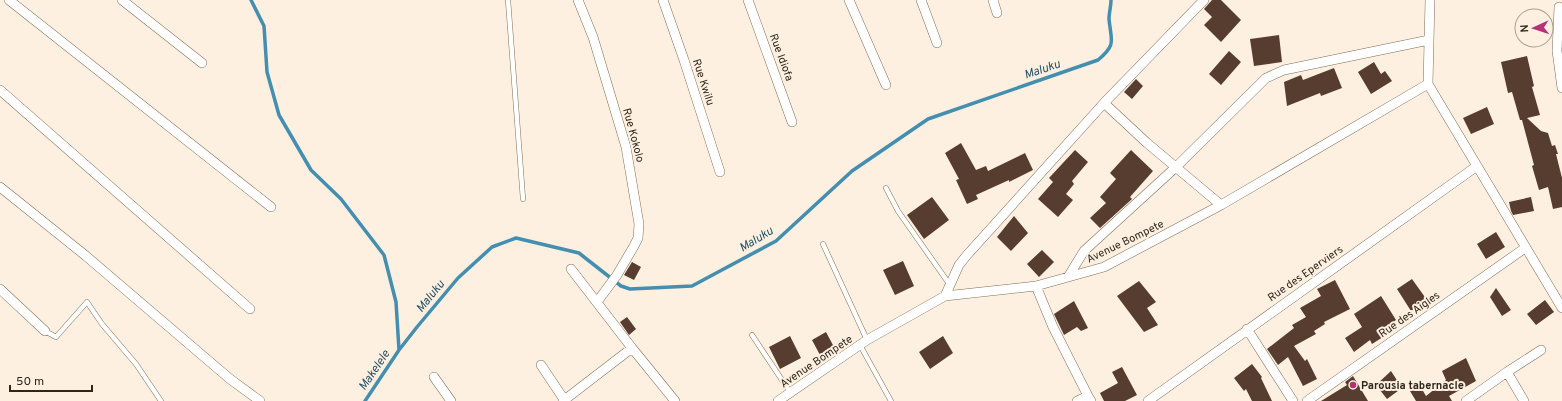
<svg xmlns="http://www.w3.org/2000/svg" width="1562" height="401" font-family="Overpass,sans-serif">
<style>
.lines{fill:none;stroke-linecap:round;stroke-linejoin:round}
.stream{stroke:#448eb0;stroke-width:3.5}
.building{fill:#563d2f}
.service-casing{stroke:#816e56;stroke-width:5.5}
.minor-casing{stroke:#816e56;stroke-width:10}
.service{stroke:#fff;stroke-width:4.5}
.minor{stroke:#fff;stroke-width:9}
.poi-dot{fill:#b63176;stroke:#fdf0e0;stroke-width:1.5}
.labels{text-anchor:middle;stroke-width:4;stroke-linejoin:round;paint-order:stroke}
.street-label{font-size:11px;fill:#2e261c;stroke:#fdf0e0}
.poi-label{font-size:11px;font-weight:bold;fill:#2e261c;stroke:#fdf0e0;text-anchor:start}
.water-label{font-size:12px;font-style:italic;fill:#245167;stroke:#fdf0e0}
</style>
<rect width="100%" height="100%" fill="#fdf0e0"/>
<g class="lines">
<path class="stream" d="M251,0L264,26L267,72L279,115L311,170L341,199L384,255L396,302L399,350
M365,401L399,350L417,327L458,278L492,247L516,238L579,253L621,286L630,289L692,286L776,241L852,171L928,119L1098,60C1117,44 1111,41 1109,19C1109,13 1111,6 1111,0"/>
</g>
<path class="building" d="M1212,0H1221L1241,20L1221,42L1204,25L1212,17L1204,9Z
M1279,35L1282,62L1254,66L1250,39Z
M1229,51L1241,62L1221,85L1209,74Z
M1527,56L1534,86L1532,87L1540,115L1527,118L1541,131L1548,133L1552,146L1555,145L1558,154H1556L1562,178V207L1553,209L1548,187L1539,190L1532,166L1534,165L1522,120H1520L1512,92L1508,93L1501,62Z
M1374,62L1381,74L1385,71L1392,81L1371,94L1358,72Z
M1334,68L1342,88L1321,96L1320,93L1287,106L1284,82L1301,75L1303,80Z
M1136,79L1143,86L1132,99L1124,92Z
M1487,107L1494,124L1471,134L1463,118Z
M961,143L976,170L986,166L988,171L1025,153L1033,170L1009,182V180L976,195L978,199L967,204L956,180L959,179L945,153Z
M1075,150L1088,162L1072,181L1074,184L1066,194L1073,200L1058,217L1038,199L1053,182L1049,178Z
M1131,150L1153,171L1130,197L1132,199L1100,228L1090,218L1106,203L1100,197L1116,179L1110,173Z
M932,197L949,220L924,239L907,215Z
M1531,197L1534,211L1513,215L1511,211L1509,202Z
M1014,216L1028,233L1011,251L997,237Z
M1496,232L1505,247L1486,259L1477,244Z
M1042,250L1054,262L1039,277L1027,264Z
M903,261L914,286L895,295L883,270Z
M632,262L641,267L634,280L624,275Z
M1412,279L1427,300L1411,311L1397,289Z
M1335,280L1350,309L1324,322L1325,324L1314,331L1316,334L1294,346L1305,361L1307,359L1317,379L1303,386L1288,357L1278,365L1267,349L1294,328L1292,325L1306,317L1300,308L1321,296L1317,289Z
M1139,281L1156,302L1147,308L1158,325L1144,332L1117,296Z
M1496,288L1511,310L1502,316L1490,297Z
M1381,296L1396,320L1390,324L1394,330L1372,344L1370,340L1354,352L1345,338L1362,327L1354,314Z
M1545,300L1554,312L1536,325L1527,314Z
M1074,301L1088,328L1081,331L1077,327L1064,335L1054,314Z
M627,317L636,329L629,335L620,322Z
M826,332L834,347L820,355L812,340Z
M790,336L801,358L780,369L769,347Z
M943,336L953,353L930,369L919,352Z
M1466,358L1476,381L1449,396L1452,401H1416L1410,391L1419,384L1426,396L1446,380L1442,371Z
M1252,364L1262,377L1261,378L1272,401H1252L1246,389L1244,391L1234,378Z
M1122,367L1137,395L1125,401H1104L1100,393L1118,383L1112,372Z
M1391,371L1402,388L1387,399L1376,385Z
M1353,376L1368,401H1321L1347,385L1345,382Z"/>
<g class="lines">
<defs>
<path id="service" d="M508,0L523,199
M886,188L898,211L950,285
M823,244L867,340
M45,331L56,337L87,302L102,324L136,364L161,401
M752,335L790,392
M860,345L891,401"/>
<path id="minor" d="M9,0L271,207
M122,0L202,63
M578,0L593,37L626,147L639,224L638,238L634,246L617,275L597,302
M663,0L684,60L720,172
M748,0L792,122
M849,0L886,85
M921,0L937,43
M993,0L997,13
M1430,0L1428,84L1562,308
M1559,7L1557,51L1562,88
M0,90L250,309
M1104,103L1147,143L1221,205
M0,187L86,256L230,379L260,401
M571,269L632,348L675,401
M1068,277L1084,251L1176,167L1266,78L1284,70L1429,40
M1036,286L1053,327L1088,396
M0,289L45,331
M945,296L959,265L967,255L1104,103L1204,0
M1247,329L1293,401
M541,365L565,401
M1507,372L1524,401
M434,377L451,401
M563,401L632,348
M778,401L867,340L945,296L1036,286L1104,267L1221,205L1428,84
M1077,401L1088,396L1091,401
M1148,401L1477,166
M1307,401L1525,248
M1466,401L1507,372L1541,350"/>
</defs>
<use href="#service" class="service-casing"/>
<use href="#minor" class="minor-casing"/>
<use href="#service" class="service"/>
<use href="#minor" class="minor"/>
</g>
<circle class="poi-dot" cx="1353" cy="385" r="4"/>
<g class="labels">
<g class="street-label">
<text transform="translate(782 57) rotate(70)" y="4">Rue Idiofa</text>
<text transform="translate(704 82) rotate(72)" y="4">Rue Kwilu</text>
<text transform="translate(634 135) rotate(75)" y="4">Rue Kokolo</text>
<text transform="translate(1125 241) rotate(-26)" y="4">Avenue Bompete</text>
<text transform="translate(1305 273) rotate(-35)" y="4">Rue des Eperviers</text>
<text transform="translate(1409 314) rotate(-35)" y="4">Rue des Aigles</text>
<text transform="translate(816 361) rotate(-34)" y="4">Avenue Bompete</text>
</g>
<g class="poi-label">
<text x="1361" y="389">Parousia tabernacle</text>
</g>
<g class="water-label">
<text transform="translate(1042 69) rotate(-19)" y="4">Maluku</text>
<text transform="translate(756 239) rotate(-31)" y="4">Maluku</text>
<text transform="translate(430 296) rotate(-51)" y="4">Maluku</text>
<text transform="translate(374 370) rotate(-56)" y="4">Makelele</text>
</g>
</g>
<g transform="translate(1534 28) rotate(267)"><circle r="19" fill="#fdf0e0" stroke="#aa9f92"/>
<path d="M0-3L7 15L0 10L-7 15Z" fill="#b63176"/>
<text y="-6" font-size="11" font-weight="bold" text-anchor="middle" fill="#2e261c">N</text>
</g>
<path d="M10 385v6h82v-6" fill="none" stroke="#2e261c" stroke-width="2"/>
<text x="16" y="385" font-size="12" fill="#2e261c" stroke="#fdf0e0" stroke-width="3" paint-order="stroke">50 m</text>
</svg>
